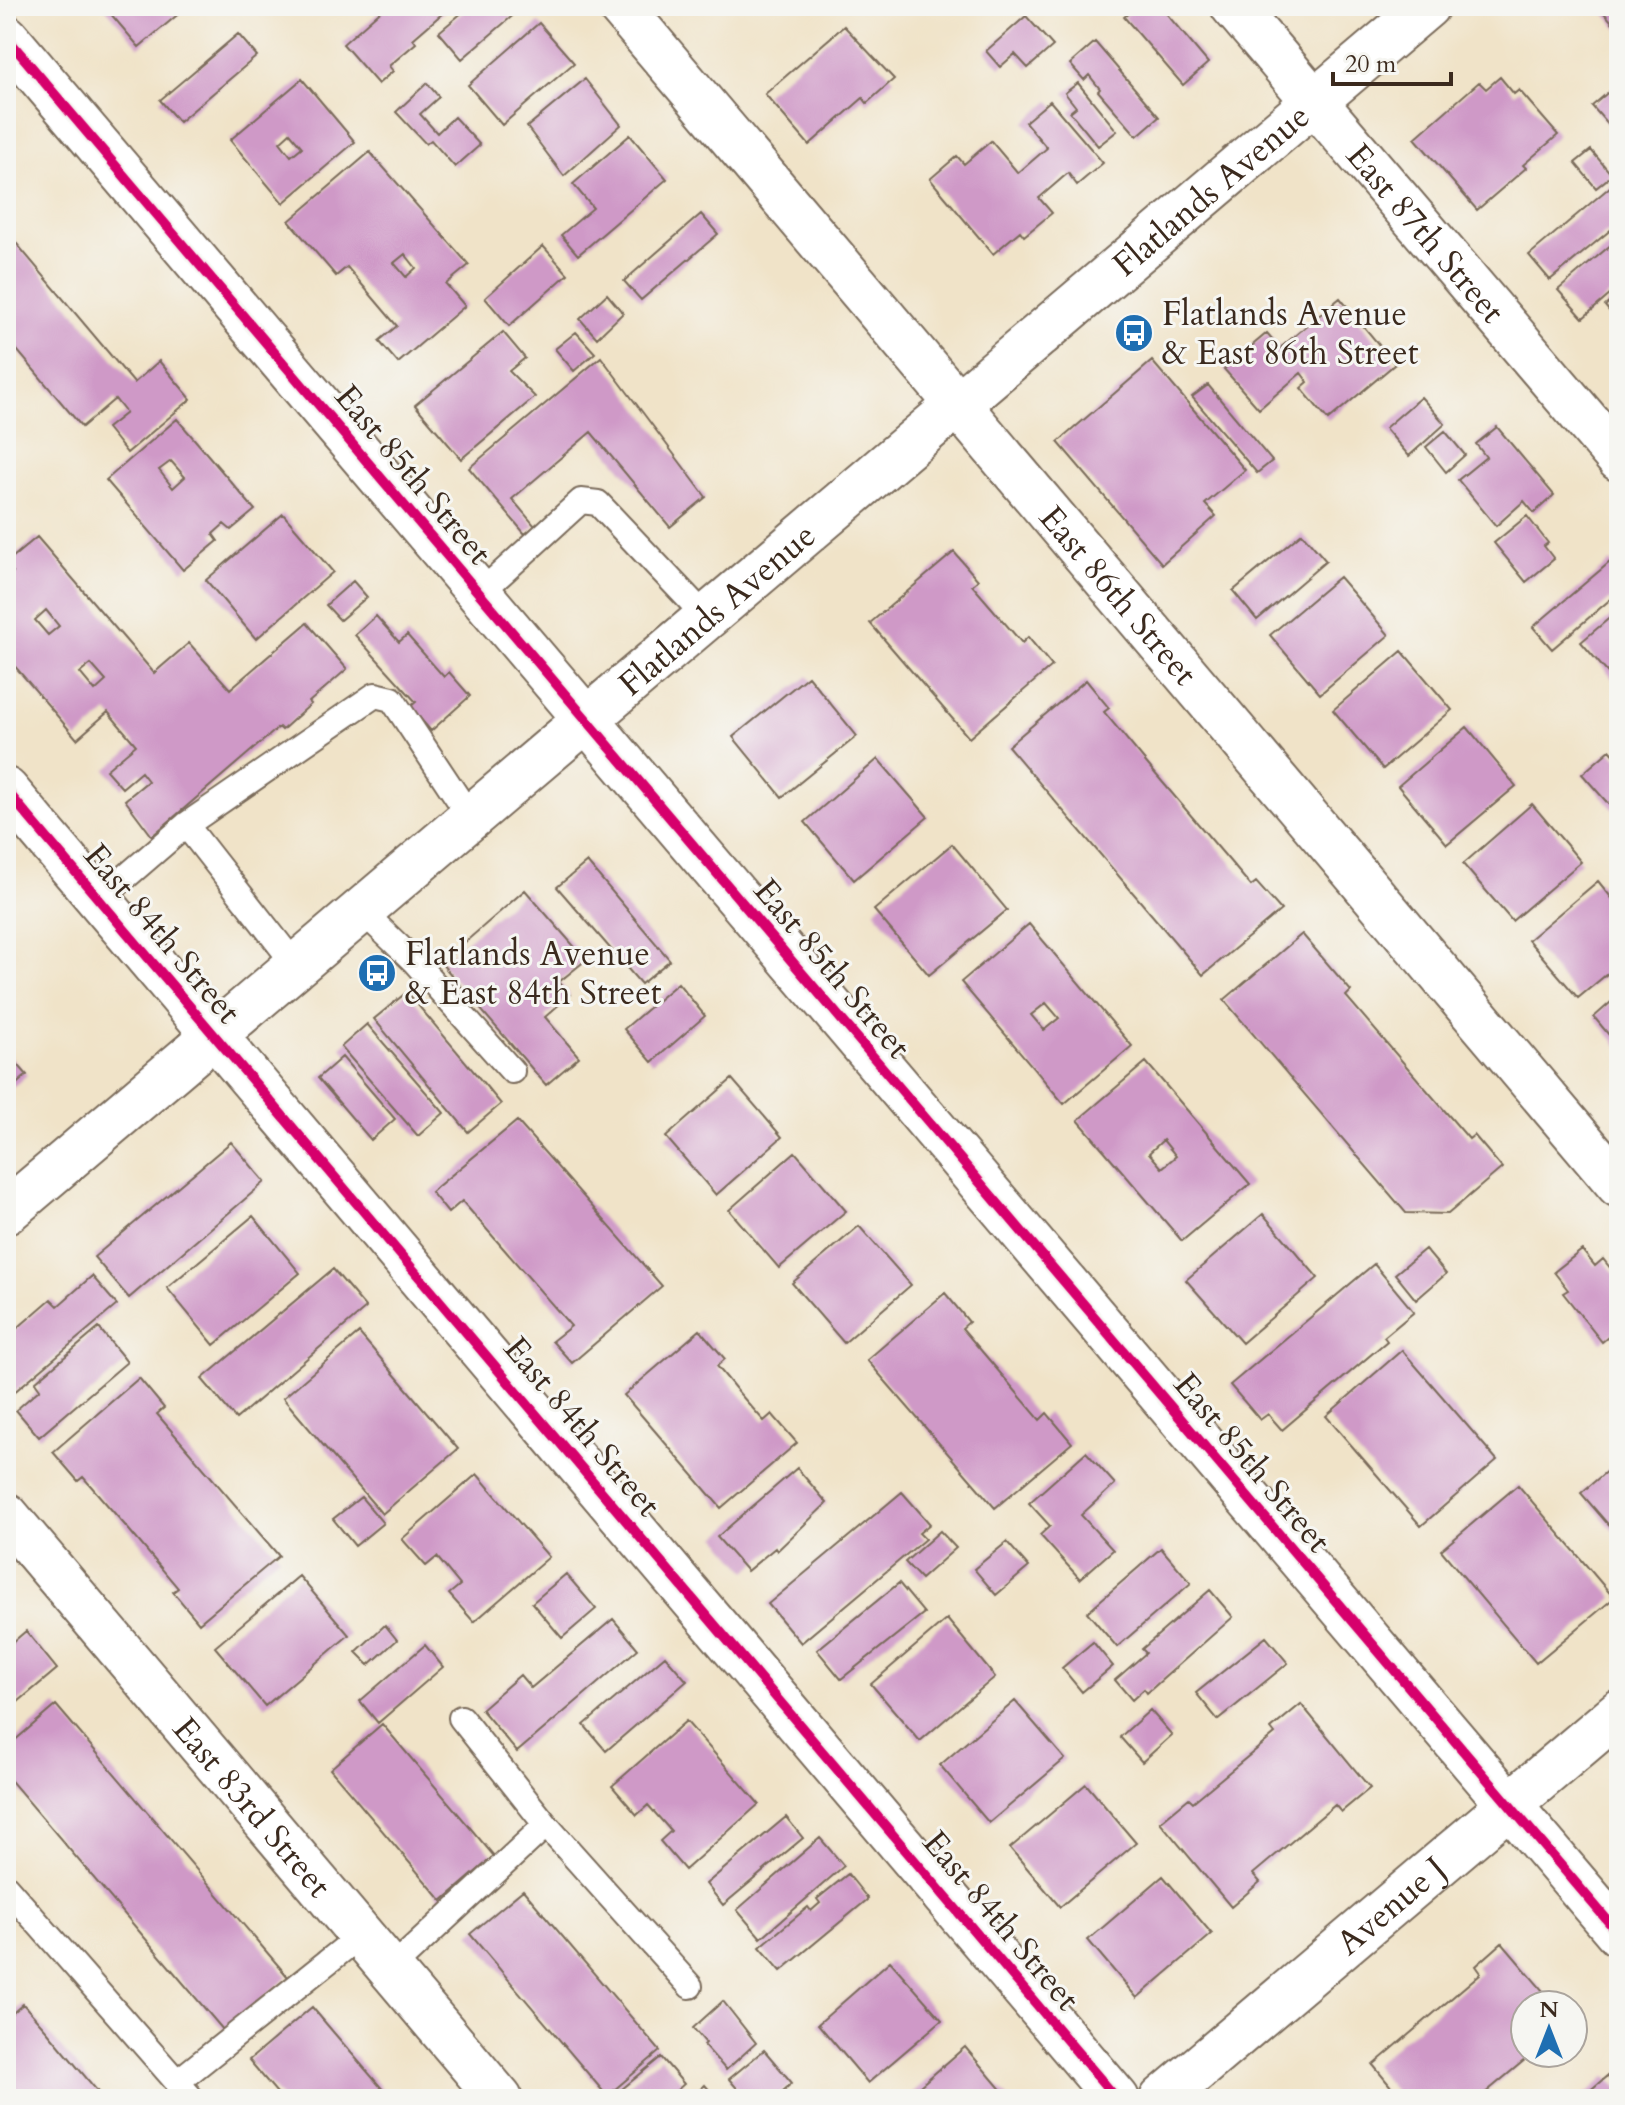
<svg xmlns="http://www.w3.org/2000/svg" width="1625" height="2105" font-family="Cardo,serif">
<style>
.building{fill:#cf99c7;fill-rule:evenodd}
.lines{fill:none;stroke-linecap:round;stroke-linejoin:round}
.lane-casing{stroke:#7a6b5a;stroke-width:28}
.street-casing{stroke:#7a6b5a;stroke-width:48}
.secondary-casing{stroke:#7a6b5a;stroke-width:48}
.lane{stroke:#fff;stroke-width:24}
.street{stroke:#fff;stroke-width:44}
.secondary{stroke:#fff;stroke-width:44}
.cycleway-casing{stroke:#f6f6f2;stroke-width:15}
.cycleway{stroke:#d6006c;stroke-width:10}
.labels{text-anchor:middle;stroke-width:6;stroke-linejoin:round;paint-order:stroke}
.street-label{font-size:34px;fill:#3b2a1e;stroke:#f6f6f2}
.poi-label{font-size:34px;fill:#3b2a1e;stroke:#f6f6f2;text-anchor:start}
</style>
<rect width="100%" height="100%" fill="#f6f6f2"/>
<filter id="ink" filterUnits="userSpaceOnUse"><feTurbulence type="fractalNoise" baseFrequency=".0125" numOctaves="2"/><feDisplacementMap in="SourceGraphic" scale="16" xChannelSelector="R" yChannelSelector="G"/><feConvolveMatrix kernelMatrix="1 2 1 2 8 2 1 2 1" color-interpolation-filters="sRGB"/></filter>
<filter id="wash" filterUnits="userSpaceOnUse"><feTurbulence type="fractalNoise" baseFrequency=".006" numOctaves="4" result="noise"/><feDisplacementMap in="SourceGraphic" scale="32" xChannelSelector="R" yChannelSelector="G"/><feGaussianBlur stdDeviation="1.8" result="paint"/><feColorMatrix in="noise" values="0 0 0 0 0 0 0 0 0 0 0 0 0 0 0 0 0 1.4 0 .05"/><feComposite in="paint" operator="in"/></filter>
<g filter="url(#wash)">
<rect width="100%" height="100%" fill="#f0e3c8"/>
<g id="blocks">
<path class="building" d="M104,6H188L139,47Z
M386,6H451L413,39L416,43L389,66L393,71L378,84L343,44Z
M470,6H524L462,59L439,32Z
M1137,6H1160L1208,63L1183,85L1124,17Z
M1598,6H1619V30Z
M1026,16L1053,46L1028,68L1015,54L1000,67L986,51Z
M539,23L574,63L502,125L468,85Z
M844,26L894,79L867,103L863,98L809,145L765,94Z
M238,34L257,56L179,122L160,100Z
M1095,42L1159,117L1137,136L1098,91L1100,89L1089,75L1084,80L1070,64Z
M1500,77L1514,94L1519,90L1558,135L1523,165L1526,168L1477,210L1415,138L1479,82L1486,89Z
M302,79L355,142L283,203L230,140ZM290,133L302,147L291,156L280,142Z
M585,79L621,125L564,176L527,127Z
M427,83L439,97L420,114L437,133L454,117L480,145L455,167L431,140L426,144L396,112Z
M1078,83L1117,131L1098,146L1070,112L1076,107L1065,93Z
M1612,89L1619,98V120L1610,127L1592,106Z
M1050,101L1103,163L1077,185L1068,173L1039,198L1052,213L1024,236L1020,231L993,254L930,179L957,156L964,164L991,141L1018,173L1047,148L1025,122Z
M630,135L667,179L578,255L561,235L593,208L573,184Z
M1591,150L1612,175L1596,188L1575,163Z
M370,152L469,265L446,284L465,306L398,363L379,341L397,326L347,267L336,276L289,221ZM405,254L416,268L406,277L394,263Z
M1617,181L1619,223L1550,280L1529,255Z
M701,214L718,234L641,300L624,281Z
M6,231L134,383L159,361L191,399L127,453L107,428L126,413L115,399L82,427L6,337Z
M1619,238V287L1583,318L1558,290Z
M543,246L568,274L509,326L485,298Z
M607,294L623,313L597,338L580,319Z
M1619,294V323L1605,306Z
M1340,298L1395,364L1328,420L1301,388L1308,382L1301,373L1259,409L1224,369L1267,333L1280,348Z
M503,332L525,358L509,371L535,397L461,459L415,405Z
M576,332L595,353L574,371L555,349Z
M601,357L706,497L670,527L591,432L512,499L535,526L525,534L469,468Z
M1152,361L1245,470L1205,504L1216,516L1162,564L1058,442Z
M1208,385L1272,461L1257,473L1192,397Z
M1421,397L1445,424L1409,456L1385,428Z
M177,419L255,510L231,530L224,524L213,534L218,541L183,570L106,480ZM171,461L185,477L173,488L159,470Z
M1497,427L1554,495L1534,513L1524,501L1496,526L1458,480L1486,457L1476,444Z
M1445,431L1465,455L1446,472L1426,447Z
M283,514L333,572L256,639L206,580Z
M1527,516L1548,543L1544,546L1554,559L1526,582L1494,543Z
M1302,533L1326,561L1257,620L1233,591Z
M37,537L154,673L189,643L230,689L307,623L347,669L309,702L311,704L282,730L279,727L152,836L125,800L148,781L141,772L122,788L106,770L136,745L108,712L77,739L6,656V577L13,572L6,563ZM46,610L59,626L48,635L35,620ZM91,664L106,681L95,691L80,673Z
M954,552L978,580L972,585L1022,643L1028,637L1052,666L969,738L870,623Z
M1610,562L1619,573V592L1552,649L1533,627Z
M1339,577L1389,635L1320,694L1270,635Z
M353,581L367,597L340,620L326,605Z
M1619,610V686L1581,642Z
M376,616L399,642L407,635L444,677L449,672L470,696L431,731L410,707L416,702L355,635Z
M1402,651L1452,710L1383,769L1333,710Z
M808,676L857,736L782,797L733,737Z
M1086,680L1109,708L1104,712L1153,771L1251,886L1256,882L1281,910L1203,975L1008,746Z
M1467,727L1516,786L1447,844L1398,786Z
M1610,750L1619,760V816L1582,774Z
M878,759L928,817L854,880L805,822Z
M1532,804L1581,862L1512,921L1463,864Z
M952,844L1007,910L929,975L874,910Z
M587,862L670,960L641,984L557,887Z
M1598,881L1619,907V964L1578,998L1528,940Z
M525,890L586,960L559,982L570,995L545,1017L579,1057L546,1085L441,963Z
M1029,924L1132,1046L1064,1104L961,982ZM1046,1003L1059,1018L1044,1030L1031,1015Z
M1302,934L1351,991L1346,996L1469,1139L1474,1135L1502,1168L1448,1214L1406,1213L1224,1000Z
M678,983L705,1016L652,1062L624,1029Z
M407,992L501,1104L468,1132L374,1019Z
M1619,995V1047L1594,1017Z
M367,1024L444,1113L418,1136L341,1047Z
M6,1051L27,1075L6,1093Z
M342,1057L395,1119L371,1140L318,1078Z
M1146,1062L1250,1184L1182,1241L1078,1120ZM1163,1140L1176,1156L1162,1168L1149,1153Z
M732,1079L782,1137L716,1195L666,1137Z
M517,1121L662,1286L572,1363L552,1341L571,1326L462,1201L448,1213L431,1192Z
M231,1142L265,1182L129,1298L94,1257Z
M795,1152L846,1211L779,1268L729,1210Z
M1263,1214L1318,1278L1242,1343L1186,1280Z
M253,1216L300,1273L214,1345L167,1288Z
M859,1226L911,1285L844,1343L792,1283Z
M1425,1249L1446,1274L1416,1300L1395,1274Z
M1582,1250L1595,1266L1603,1259L1619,1279V1328L1602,1342L1563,1293L1568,1290L1554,1272Z
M1374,1264L1414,1312L1384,1337L1387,1341L1282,1430L1268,1414L1260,1420L1230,1385Z
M333,1269L366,1308L236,1419L202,1379Z
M92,1276L117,1305L6,1399V1338L51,1299L58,1306Z
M945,1293L969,1322L962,1328L1040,1420L1047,1413L1072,1443L995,1508L867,1360Z
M99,1328L127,1362L39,1437L16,1410L40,1389L35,1382Z
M700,1330L725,1359L717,1366L740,1394L764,1421L772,1414L797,1443L721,1508L624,1395Z
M359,1333L458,1449L382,1514L283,1398Z
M1402,1350L1497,1460L1421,1526L1326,1416Z
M139,1378L164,1408L157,1414L279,1556L199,1623L173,1592L178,1588L130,1531L83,1477L78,1481L53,1452Z
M1086,1452L1115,1484L1081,1515L1113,1550L1080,1579L1040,1535L1050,1526L1029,1503Z
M1615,1464L1619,1470V1537L1581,1493Z
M797,1468L827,1503L777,1551L775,1548L747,1571L717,1537Z
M477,1474L549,1557L474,1622L449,1594L460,1585L437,1557L426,1566L402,1539Z
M1518,1485L1614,1598L1536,1663L1441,1550Z
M902,1492L930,1524L919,1533L925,1539L801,1643L768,1604Z
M361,1497L383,1523L355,1546L333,1519Z
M940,1531L956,1548L921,1579L905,1562Z
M1007,1542L1029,1567L996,1595L974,1569Z
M1161,1548L1191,1583L1117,1647L1087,1612Z
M566,1574L596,1609L562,1638L532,1603Z
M299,1576L349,1635L265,1706L215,1647Z
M899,1583L924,1613L841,1679L817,1650Z
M1210,1590L1233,1617L1147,1693L1144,1689L1132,1700L1115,1680L1146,1653L1142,1649Z
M613,1619L638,1649L517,1752L481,1709L520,1675L531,1688Z
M947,1619L995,1677L920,1741L871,1684Z
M385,1625L397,1640L369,1665L356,1652Z
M26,1631L57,1669L6,1712V1648Z
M1266,1637L1288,1663L1218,1720L1196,1693Z
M1093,1642L1113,1666L1082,1692L1062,1668Z
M425,1645L443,1667L378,1723L360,1701Z
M665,1656L687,1681L606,1751L584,1725Z
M1015,1701L1065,1759L989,1823L940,1765Z
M1301,1704L1370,1788L1341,1812L1335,1805L1253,1874L1260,1882L1231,1907L1160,1822L1189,1798L1193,1802L1275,1734L1271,1729Z
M56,1705L288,1977L224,2031L6,1775V1748Z
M1150,1710L1172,1735L1142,1762L1120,1737Z
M686,1721L759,1804L685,1870L660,1841L671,1831L648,1805L637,1815L612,1786Z
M382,1724L494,1856L442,1901L330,1769Z
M1086,1784L1136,1843L1060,1907L1010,1848Z
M786,1817L803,1838L723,1905L706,1884Z
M820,1838L844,1866L761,1938L737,1910Z
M848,1874L868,1899L781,1971L760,1947L808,1907L811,1911L820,1903L817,1899Z
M1163,1876L1212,1934L1137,1998L1088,1940Z
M523,1890L660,2051L607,2096L470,1934Z
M1502,1943L1555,2005H1525V2053H1533L1478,2099H1401L1373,2065L1481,1973L1476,1966Z
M890,1961L942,2020L868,2083L818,2024Z
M723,2001L756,2043L726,2070L704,2045L706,2043L693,2028Z
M23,2004L47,2031L104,2099H6V2019Z
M312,2007L334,2033L391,2099H282L249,2060Z
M965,2047L1009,2099H905Z
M764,2050L792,2083L774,2099H746L729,2079Z
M661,2057L684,2084L667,2099H610Z
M1607,2076L1619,2089V2099H1580Z
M705,2085L717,2099H690Z"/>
</g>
</g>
<g filter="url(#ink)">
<use href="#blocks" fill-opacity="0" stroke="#7a6b5a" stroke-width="2"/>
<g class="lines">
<defs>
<path id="lane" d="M479,594L581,501L598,503L707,618
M186,825L297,967
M99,900L186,825L375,695L392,699L471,818
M362,911L414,961L512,1071
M546,1825L690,1986
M6,1887L192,2099
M390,1970L546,1825L461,1718
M177,2082L360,1936"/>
<g id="street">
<path id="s1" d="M620,6L1619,1185"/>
<path id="s2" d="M1233,6L1619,459"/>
<path d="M6,37L1619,1934"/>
<path d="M6,790L1117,2099"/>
<path id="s3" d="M6,1515L500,2099"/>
<path id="s4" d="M1162,2099L1619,1712"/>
</g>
<g id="secondary">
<path id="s5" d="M6,1212L1427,6"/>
</g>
</defs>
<use href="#lane" class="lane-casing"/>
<use href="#street" class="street-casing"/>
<use href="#secondary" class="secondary-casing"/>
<use href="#lane" class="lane"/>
<use href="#street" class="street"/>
<use href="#secondary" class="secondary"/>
<defs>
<path id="cycleway" d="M6,37L1619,1934
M6,790L1117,2099"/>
</defs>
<use href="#cycleway" class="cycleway-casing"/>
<use href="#cycleway" class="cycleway"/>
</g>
</g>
<defs>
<symbol id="bus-disc" viewBox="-11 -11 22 22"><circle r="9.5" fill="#1f6fb2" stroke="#f6f6f2"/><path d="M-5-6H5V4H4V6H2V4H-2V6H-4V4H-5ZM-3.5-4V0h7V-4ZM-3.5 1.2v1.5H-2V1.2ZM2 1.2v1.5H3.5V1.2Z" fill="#fff"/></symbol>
</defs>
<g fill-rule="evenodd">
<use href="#bus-disc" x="1112" y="311" width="44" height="44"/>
<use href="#bus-disc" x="355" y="951" width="44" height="44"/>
</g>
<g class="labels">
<g class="street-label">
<text dy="12" stroke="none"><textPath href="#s5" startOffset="1580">Flatlands Avenue</textPath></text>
<text dy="12" stroke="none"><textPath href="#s2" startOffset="298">East 87th Street</textPath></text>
<text transform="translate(414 474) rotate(50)" y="12">East 85th Street</text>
<text dy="12" stroke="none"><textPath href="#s1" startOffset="772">East 86th Street</textPath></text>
<text dy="12" stroke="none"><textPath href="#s5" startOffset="932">Flatlands Avenue</textPath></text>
<text transform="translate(163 933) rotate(50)" y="12">East 84th Street</text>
<text transform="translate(833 968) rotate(50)" y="12">East 85th Street</text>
<text transform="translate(583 1426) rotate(50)" y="12">East 84th Street</text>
<text transform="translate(1253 1462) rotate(50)" y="12">East 85th Street</text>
<text dy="12" stroke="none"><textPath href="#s3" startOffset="382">East 83rd Street</textPath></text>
<text dy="12" stroke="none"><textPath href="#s4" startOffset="300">Avenue J</textPath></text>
<text transform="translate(1002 1920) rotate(50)" y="12">East 84th Street</text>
</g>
<g class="poi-label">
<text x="1162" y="325">Flatlands Avenue<tspan x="1162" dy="39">&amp; East 86th Street</tspan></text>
<text x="405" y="965">Flatlands Avenue<tspan x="405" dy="39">&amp; East 84th Street</tspan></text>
</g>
</g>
<rect width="1625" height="2105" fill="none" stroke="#f6f6f2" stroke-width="32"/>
<g transform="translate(1549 2029)"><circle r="38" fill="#f6f6f2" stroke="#aba49d" stroke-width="2"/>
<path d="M0-6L14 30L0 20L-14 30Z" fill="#1f6fb2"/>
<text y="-12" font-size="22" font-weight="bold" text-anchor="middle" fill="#3b2a1e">N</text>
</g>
<path d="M1333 72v12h118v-12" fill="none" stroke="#3b2a1e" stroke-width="4"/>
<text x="1345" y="72" font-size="24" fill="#3b2a1e" stroke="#f6f6f2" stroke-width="6" paint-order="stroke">20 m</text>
</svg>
